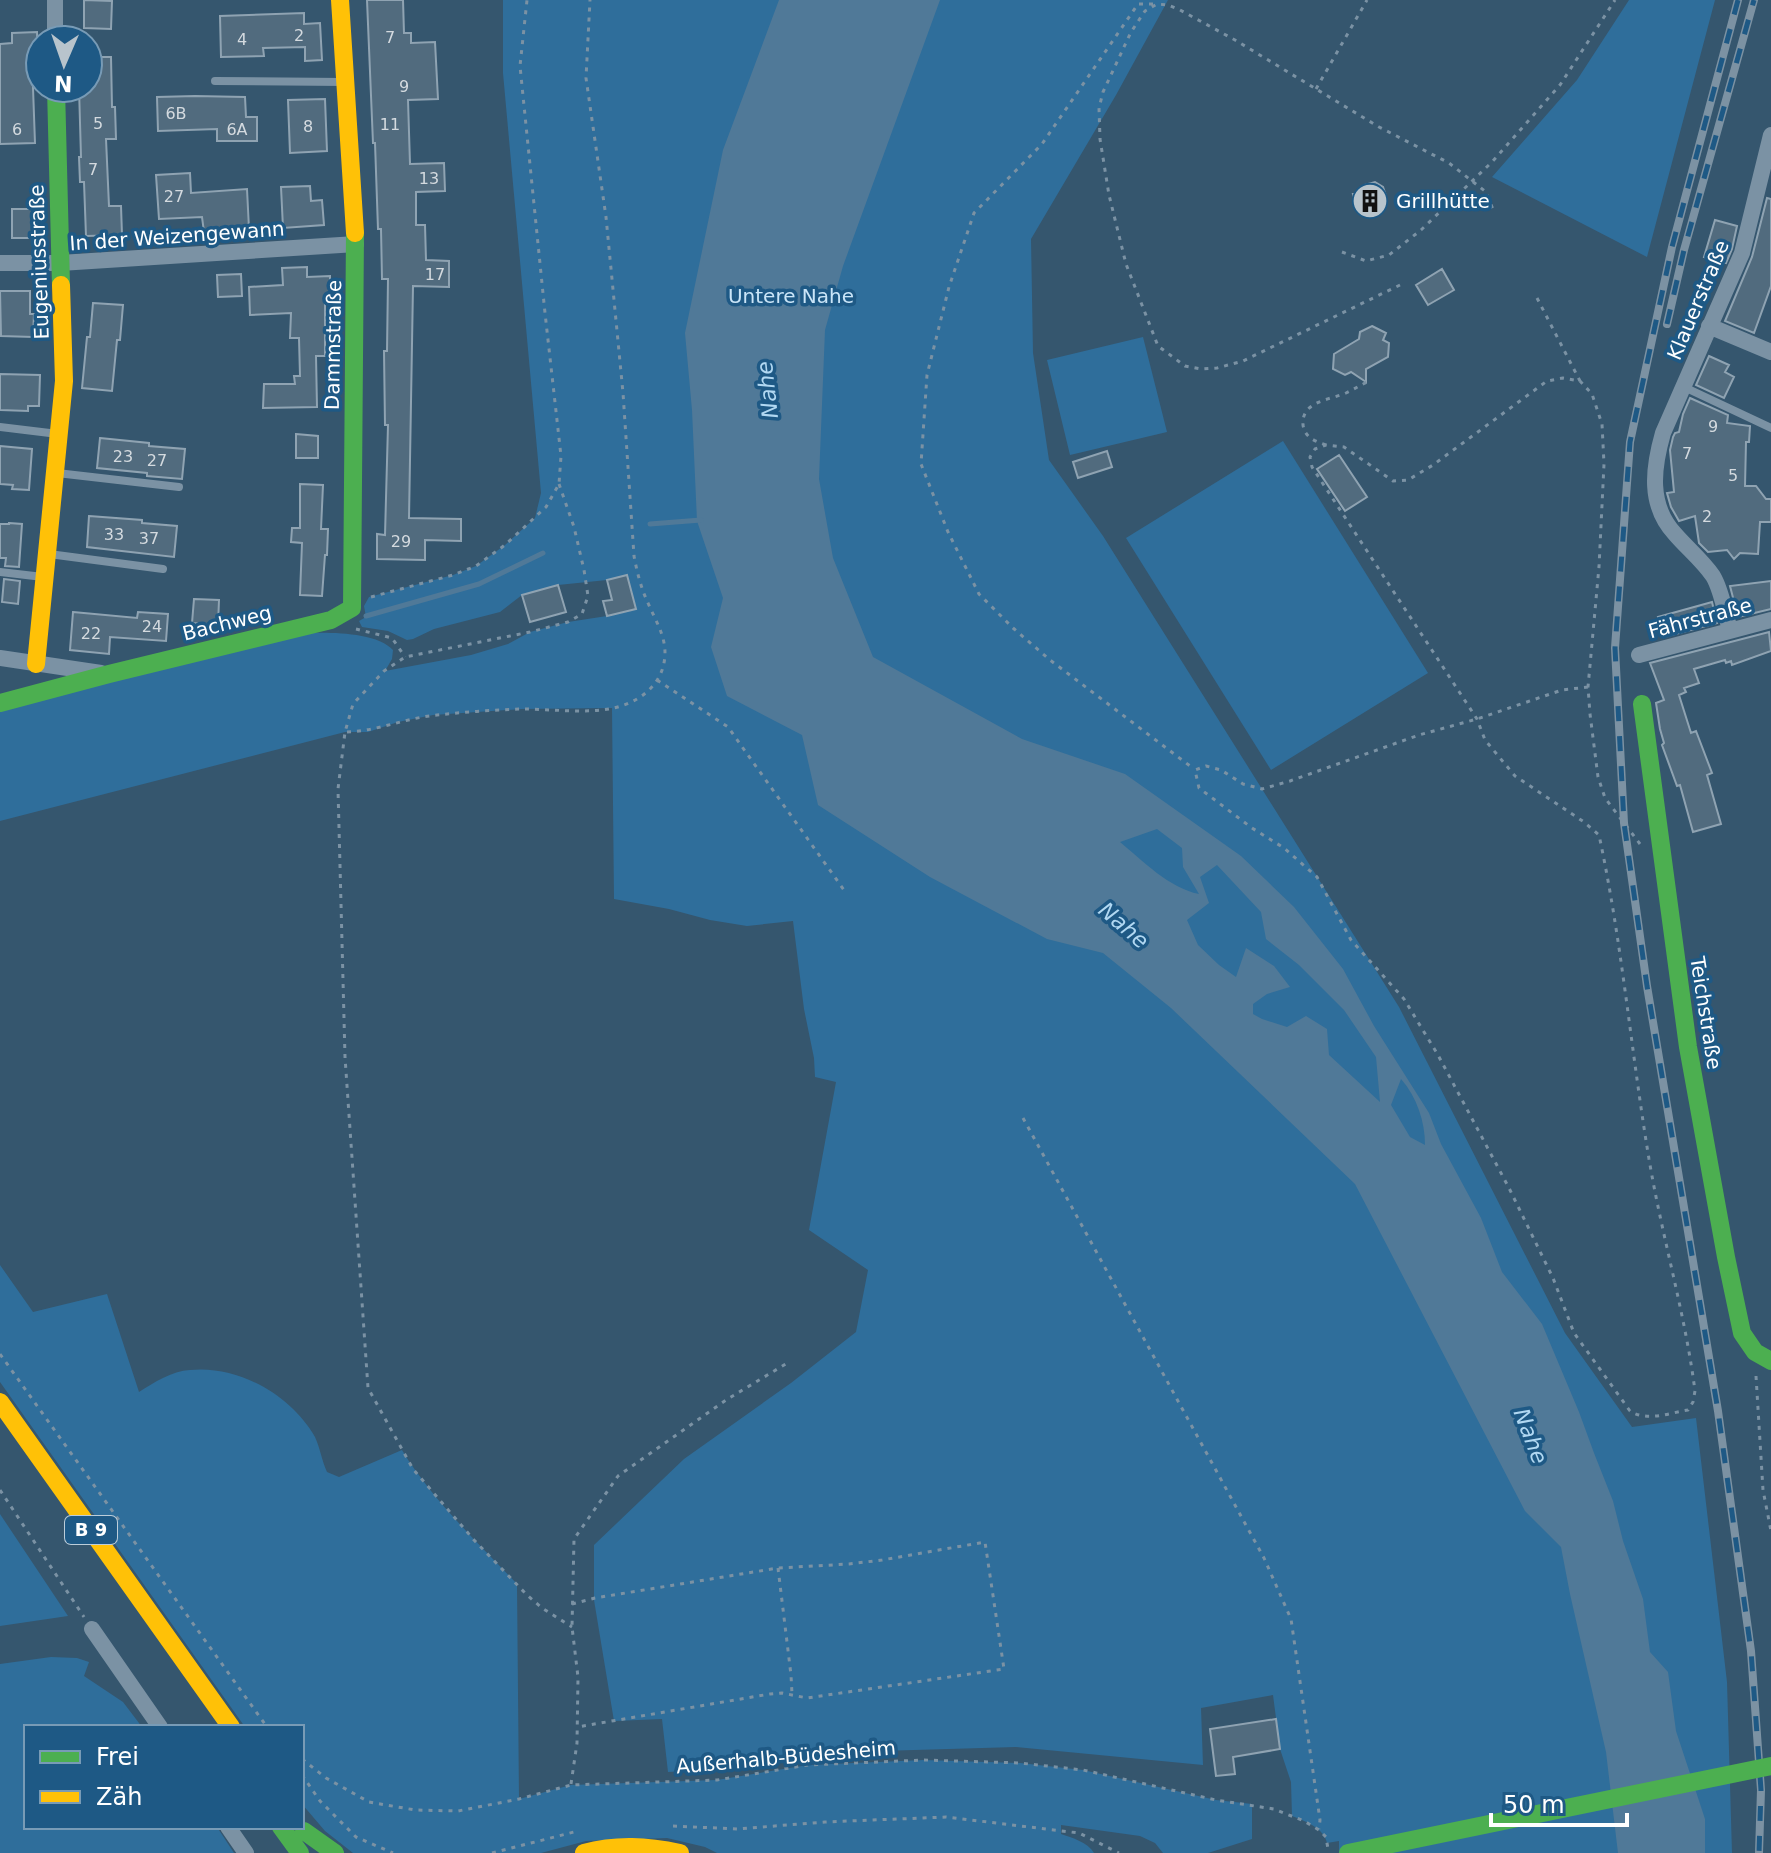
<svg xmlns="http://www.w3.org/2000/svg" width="1771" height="1853" font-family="'DejaVu Sans',sans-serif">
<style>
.green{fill:#2f6e9b}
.water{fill:#507998;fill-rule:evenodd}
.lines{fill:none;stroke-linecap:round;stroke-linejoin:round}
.stream{stroke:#507998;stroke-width:5}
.building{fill:#516b7e;stroke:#8fa3b2;stroke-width:2}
.path{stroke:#7b92a4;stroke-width:3;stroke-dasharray:4 6;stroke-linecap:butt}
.lane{stroke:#7b92a4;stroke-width:8}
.street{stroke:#7b92a4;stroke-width:16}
.fast{stroke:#4caf50;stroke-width:18}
.slow{stroke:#ffc107;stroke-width:18}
.rail-casing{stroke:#7c92a3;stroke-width:8}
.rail{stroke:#1e5985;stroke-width:5;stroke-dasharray:15;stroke-linecap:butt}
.fast-bridge{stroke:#4caf50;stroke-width:18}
.labels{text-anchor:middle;stroke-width:7;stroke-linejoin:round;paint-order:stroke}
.number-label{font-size:16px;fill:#d4dadf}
.shield{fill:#1e5985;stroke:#bccdda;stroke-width:2}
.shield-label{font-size:18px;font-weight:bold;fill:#fff}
.poi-label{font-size:20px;fill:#fff;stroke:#1e5985;text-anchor:start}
.street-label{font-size:20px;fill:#fff;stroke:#1e5985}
.park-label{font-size:20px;fill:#cae5f8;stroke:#1e5985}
.water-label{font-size:22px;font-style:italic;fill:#b1d8f2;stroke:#1e5985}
</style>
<rect width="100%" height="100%" fill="#35566e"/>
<path class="green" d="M503,0H1168L1116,95L1031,239L1033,353L1049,460L1103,536L1399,1007L1565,1333L1632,1427L1696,1418L1727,1682L1732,1853H1339V1841L1327,1843C1324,1828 1305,1821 1292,1816L1291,1782L1280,1749L1273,1695L1201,1708L1203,1765L1016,1747L812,1753L719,1769L668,1772L662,1719L614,1721L594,1600V1545L684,1459L791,1383L856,1332L868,1270L809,1230L836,1082L815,1077L814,1058L804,1009L793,921L747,926L710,920L669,909L614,899L612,708L522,709L433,715L398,722L368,732H345L0,821V703L306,633C329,632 377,632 393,650L392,659L385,671L471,655L508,644L530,632L568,622L607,616L635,609L626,575L607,580L558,585L522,595L500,612L434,629L413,639L407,640L388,631L362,627L359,621L366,617L364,606L369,597L453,575L476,566L505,545L535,518L541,493L503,73Z
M1629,0H1715L1647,257L1492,177L1577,80Z
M1143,337L1167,432L1070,455L1047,360Z
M1283,441L1428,673L1271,770L1126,538Z
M0,1265L33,1312L107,1294L139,1392C153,1383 172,1371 190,1370C238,1365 291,1395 315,1437C320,1448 322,1461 327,1472L339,1477L402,1450C430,1497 479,1544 517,1584L519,1799L571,1785L717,1780L808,1765L924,1760L1020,1763L1083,1770L1216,1800L1252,1804V1839L1208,1853H1163L1155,1843L1140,1836L1061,1825V1834C1072,1838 1088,1842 1094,1853H717L705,1847L667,1838L586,1841L541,1853H353L325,1831L302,1804V1727H245L0,1382Z
M0,1514L68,1616L0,1626Z
M51,1657L77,1658L89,1662L84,1676L123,1702L142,1727H26V1827H217L234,1853H0V1664Z"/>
<path class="water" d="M779,0H940L843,266L825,330L819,479L833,558L873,657L1022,739L1125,774L1241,856L1294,907L1343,969L1374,1026L1429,1113L1441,1144L1481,1218L1502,1272L1542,1324L1579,1412L1594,1453L1613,1501L1623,1541L1643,1599L1650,1652L1668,1672L1676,1731L1705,1819V1853H1618L1606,1752L1570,1594L1561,1547L1525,1511L1355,1184L1171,1008L1103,953L1047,939L930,877L818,805L802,735L727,696L711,647L723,598L697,521L692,410L685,333L723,150ZM1157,829L1182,848L1183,867L1199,894C1169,888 1143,861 1120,842ZM1217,865L1261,912L1266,939L1299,965L1344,1010L1376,1057L1380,1102L1329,1055L1327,1029L1306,1016L1287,1027L1262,1019L1253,1014V1004L1267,994L1290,987L1274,966L1246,948L1236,977L1219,965L1198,945L1187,920L1209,903L1200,877ZM1401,1079C1417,1097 1425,1122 1425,1145L1410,1137L1391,1105Z"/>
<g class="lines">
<path class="stream" d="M650,524L701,520
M366,616L479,584L543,553"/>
</g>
<path class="building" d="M84,0L112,1L111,29L84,28Z
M367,0H403L404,33H411V43L435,42L438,99L408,100L410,164L444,163L445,191L416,192V225H425L426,260L449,261V287L413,286L409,518L461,519V541L425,540V560L377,559V534L385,535L388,425H385L384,351H387L388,279H382L381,229H378L375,143H373Z
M304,13V24L320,23L322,60L305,61V47L263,48L264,56L221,57L220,16Z
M37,32L38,60H32L35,143L0,144V44L12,43V33Z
M88,57H111L112,107H115L116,139H106L109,206H121L122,235L86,236L84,182H80L79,157H81L79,88H88Z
M195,96L245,97L246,117H257V141H217V129L158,131L157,97Z
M325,99L327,151L290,153L288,100Z
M190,173L191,193L247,189L249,229L204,232L202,217L159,219L156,175Z
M1375,182L1383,187L1386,196L1383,206L1372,209L1371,215L1357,209L1353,194H1359L1364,185Z
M310,186L311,201L322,200L324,225L283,228L281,187Z
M1767,198L1771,199V286L1754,333L1725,321L1752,257Z
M12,209H38L39,238H12Z
M1715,220L1737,226L1732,249L1726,263L1704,257Z
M307,267V277L330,276V302H325V356H316L317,407L263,408L264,384H295L294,376H300L299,338H290L291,313L250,315L249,287L283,285L282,268Z
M1442,269L1454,290L1428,305L1416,285Z
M241,274L242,296L218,297L217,275Z
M0,291H30V314H34L33,337L1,336Z
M93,303L123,305L120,340H117L112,391L82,388L87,337H90Z
M1372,326L1386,333L1383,340L1389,343L1388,357L1366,369V382L1351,372L1345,375L1333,369L1334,354L1359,339L1360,332Z
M1709,356L1729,365L1725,372L1734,377L1724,398L1696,385Z
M0,374L40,375L39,406H28V411L0,410Z
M1690,398L1728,415L1727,423L1750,426L1749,442H1746L1745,486H1756L1766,499H1771V522H1760L1758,554L1740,553L1734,559L1727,550L1708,552L1699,543L1695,516L1679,521L1671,507L1667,493L1674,492L1670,450L1673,437L1675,433L1679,432L1683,414Z
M296,434L318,436V458H296Z
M100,438L149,443V446L185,449L182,479L147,476V473L97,468Z
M0,446L32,449L29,490L12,489L13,485L0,484Z
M1107,451L1112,467L1078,478L1073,462Z
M1339,455L1367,497L1345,511L1317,469Z
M300,484L323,485L321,529H328L327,555H325L322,596L300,595L302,543L291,542L292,528H300Z
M89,516L142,520V523L177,526L174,557L87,547Z
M9,523L22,524L19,567L5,566L6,558H0V524H9Z
M627,575L636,609L607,616L603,601L612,600L607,580Z
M4,579L20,581L18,604L2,602Z
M1771,581V609L1738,617L1730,586Z
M558,585L566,612L530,622L522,595Z
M194,599L219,600L218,625L192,623Z
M1712,602L1717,623L1664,637L1658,617Z
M73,612L137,618L138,612L168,614L166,641L110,637L109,654L70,650Z
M1769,632L1771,651L1732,665L1731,661L1726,663L1725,660L1694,669L1699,683L1684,688L1686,692L1679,695L1691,733L1696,731L1712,773L1707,775L1721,824L1693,832L1680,785L1677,786L1662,745L1664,743L1660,729L1656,703L1664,700L1650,663Z
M1276,1719L1280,1749L1233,1757L1235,1774L1216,1776L1210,1729Z"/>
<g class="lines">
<path class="path" d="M1153,4H1138L1042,144L974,213L949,287L927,375L921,464L948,532L979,594L1013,628L1050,660L1194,769
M1316,89L1367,0
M1342,252L1366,261L1389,255L1421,230L1492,162L1560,85L1615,0
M1400,285L1243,361L1217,368L1201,369L1185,366L1158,346L1126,264L1109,195L1100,139L1099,108L1103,92L1131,32L1145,11L1157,4L1168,5L1180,10L1235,40L1379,127L1449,163L1486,192L1494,212
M1537,298L1580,381
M1326,445C1315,441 1305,438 1303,425C1301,401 1330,400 1346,393C1354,389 1361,385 1369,381
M559,484L574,527L584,570L588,596L582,614L568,622L530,632L405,657L384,671L353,704L345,732L338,789L345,1057L368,1388L413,1469L474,1540L527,1595L542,1608L572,1627
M371,597L453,575L476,566L505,545L546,507L559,484L561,456L545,313L520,66L527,0
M356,629L392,638L405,657
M657,680L728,727L844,890
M1588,687L1562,690L1477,719L1419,735L1290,781L1262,789L1243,784L1221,770L1206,766L1195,770L1199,788L1252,828L1284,848L1317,877L1351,940L1404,999L1438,1055L1509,1188L1553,1278L1574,1333L1630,1411C1647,1422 1669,1413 1688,1410L1693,1402L1695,1391C1685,1313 1662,1237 1649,1159C1631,1051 1622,942 1599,835L1584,822L1515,776L1485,740L1477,719L1312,467L1310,457L1315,449L1326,445L1344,447L1393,481L1408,480L1433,465L1547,381L1563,378L1580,381L1592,394L1602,424L1604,464L1599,567L1588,687L1590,714L1598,777L1605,798L1640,844
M347,732C378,731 405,718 437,715C465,712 494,710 522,709C552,709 585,714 614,708C636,703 657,689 663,667C670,642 657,624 648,603C641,588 637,572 634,556L623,393L606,217L586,78L590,0
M1023,1118L1264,1558L1291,1619L1320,1820L1319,1829
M0,1354L267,1727
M1756,1376L1763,1490L1771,1531
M0,1490L84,1617
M778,1568L791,1675L792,1694
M572,1604L595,1598L778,1568L849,1564L882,1560L985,1542L1004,1669L807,1698L782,1693L770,1694L577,1727
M302,1759L326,1778L369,1802L415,1810L458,1811L519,1799L571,1785L717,1780L808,1765L924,1760L1020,1763L1083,1770L1216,1800L1274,1809L1304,1821L1319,1830L1326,1837L1328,1849
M302,1775L320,1801L356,1837L393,1853
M571,1784L577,1743L578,1677L572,1627L574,1539L618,1476L726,1400L789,1362
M673,1826L737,1829L825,1822L946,1817L1079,1833L1119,1853
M492,1853L574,1832"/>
<path class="lane" d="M215,81L345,82
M1684,387L1771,428
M0,427L58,434
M57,473L179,487
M49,554L163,569
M0,572L43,577"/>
<path class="street" d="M55,0V40
M0,263H60L356,244
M1709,326L1771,352
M1730,630C1725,613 1722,591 1713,576C1702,560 1687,548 1675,534C1648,505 1653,468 1663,433L1742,253L1771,135
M1639,655L1771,620
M0,658L101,673
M92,1629L160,1727
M228,1827L246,1853"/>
<path class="fast" d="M56,88L61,285
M0,703L109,674L331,620L352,608L355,233
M1642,704L1688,1047L1726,1257L1742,1333L1755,1352L1771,1361
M281,1827L300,1853
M304,1831L335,1853"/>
<path class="slow" d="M340,0L355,233
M36,664L64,381L61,285
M0,1402L231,1727
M584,1853C617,1844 647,1846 680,1853"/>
<defs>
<path id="rail" d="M1738,0L1672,247L1630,442L1615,648L1624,823L1647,986L1718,1411L1751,1651L1761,1790L1759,1853
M1667,324L1684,250L1754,0"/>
</defs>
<use href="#rail" class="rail-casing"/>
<use href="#rail" class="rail"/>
<path class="fast-bridge" d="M1348,1853L1771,1766"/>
</g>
<defs>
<symbol id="building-disc" viewBox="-11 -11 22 22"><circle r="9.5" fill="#b8c4cc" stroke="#1e5985"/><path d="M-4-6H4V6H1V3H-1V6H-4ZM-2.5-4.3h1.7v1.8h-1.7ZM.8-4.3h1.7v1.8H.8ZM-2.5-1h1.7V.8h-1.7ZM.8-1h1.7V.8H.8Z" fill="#111"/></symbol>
</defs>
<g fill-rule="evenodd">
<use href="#building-disc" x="1350" y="181" width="40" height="40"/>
</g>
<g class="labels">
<g class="number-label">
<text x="299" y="41">2</text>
<text x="390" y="43">7</text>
<text x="242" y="45">4</text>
<text x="404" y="92">9</text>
<text x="176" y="119">6B</text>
<text x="98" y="129">5</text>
<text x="390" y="130">11</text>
<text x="308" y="132">8</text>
<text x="17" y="135">6</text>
<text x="237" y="135">6A</text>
<text x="93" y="175">7</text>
<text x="429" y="184">13</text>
<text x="174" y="202">27</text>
<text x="435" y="280">17</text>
<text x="1713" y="432">9</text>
<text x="1687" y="459">7</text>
<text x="123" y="462">23</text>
<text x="157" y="466">27</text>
<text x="1733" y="481">5</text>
<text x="1707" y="522">2</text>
<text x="114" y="540">33</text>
<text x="149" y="544">37</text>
<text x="401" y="547">29</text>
<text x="152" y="632">24</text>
<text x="91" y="639">22</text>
</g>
<rect class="shield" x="65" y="1516" width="52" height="28" rx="6"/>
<g class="shield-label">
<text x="91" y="1536">B 9</text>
</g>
<g class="poi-label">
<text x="1396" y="208">Grillhütte</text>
</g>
<g class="street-label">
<text transform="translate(177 236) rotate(-4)" y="7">In der Weizengewann</text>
<text transform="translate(39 262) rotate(-92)" y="7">Eugeniusstraße</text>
<text transform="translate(1698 300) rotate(-67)" y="7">Klauerstraße</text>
<text transform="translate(333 345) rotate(-89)" y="7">Dammstraße</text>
<text transform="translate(1700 618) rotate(-15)" y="7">Fährstraße</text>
<text transform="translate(227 623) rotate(-14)" y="7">Bachweg</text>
<text transform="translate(1706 1013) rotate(81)" y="7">Teichstraße</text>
<text transform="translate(786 1757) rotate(-5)" y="7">Außerhalb-Büdesheim</text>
</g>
<g class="park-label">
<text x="791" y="303">Untere Nahe</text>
</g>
<g class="water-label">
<text transform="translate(767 390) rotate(-96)" y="8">Nahe</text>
<text transform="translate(1124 925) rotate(41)" y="8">Nahe</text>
<text transform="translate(1531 1436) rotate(69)" y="8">Nahe</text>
</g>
</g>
<rect x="24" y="1725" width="280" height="104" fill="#1e5985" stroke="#789bb6" stroke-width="2"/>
<rect x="40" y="1751" width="40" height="12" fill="#4caf50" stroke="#789bb6" stroke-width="2"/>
<text x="96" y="1765" font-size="24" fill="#ffffff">Frei</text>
<rect x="40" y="1791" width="40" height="12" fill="#ffc107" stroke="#789bb6" stroke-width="2"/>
<text x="96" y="1805" font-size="24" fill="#ffffff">Zäh</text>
<g transform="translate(64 64) rotate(182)"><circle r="38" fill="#1e5985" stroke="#789bb6" stroke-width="2"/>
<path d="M0-6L14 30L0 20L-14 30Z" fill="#b8c4cc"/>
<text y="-12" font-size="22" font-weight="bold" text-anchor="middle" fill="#ffffff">N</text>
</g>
<path d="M1491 1813v12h136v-12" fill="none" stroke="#ffffff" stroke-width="4"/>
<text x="1503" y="1813" font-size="24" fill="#ffffff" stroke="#1e5985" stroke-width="6" paint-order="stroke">50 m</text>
</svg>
